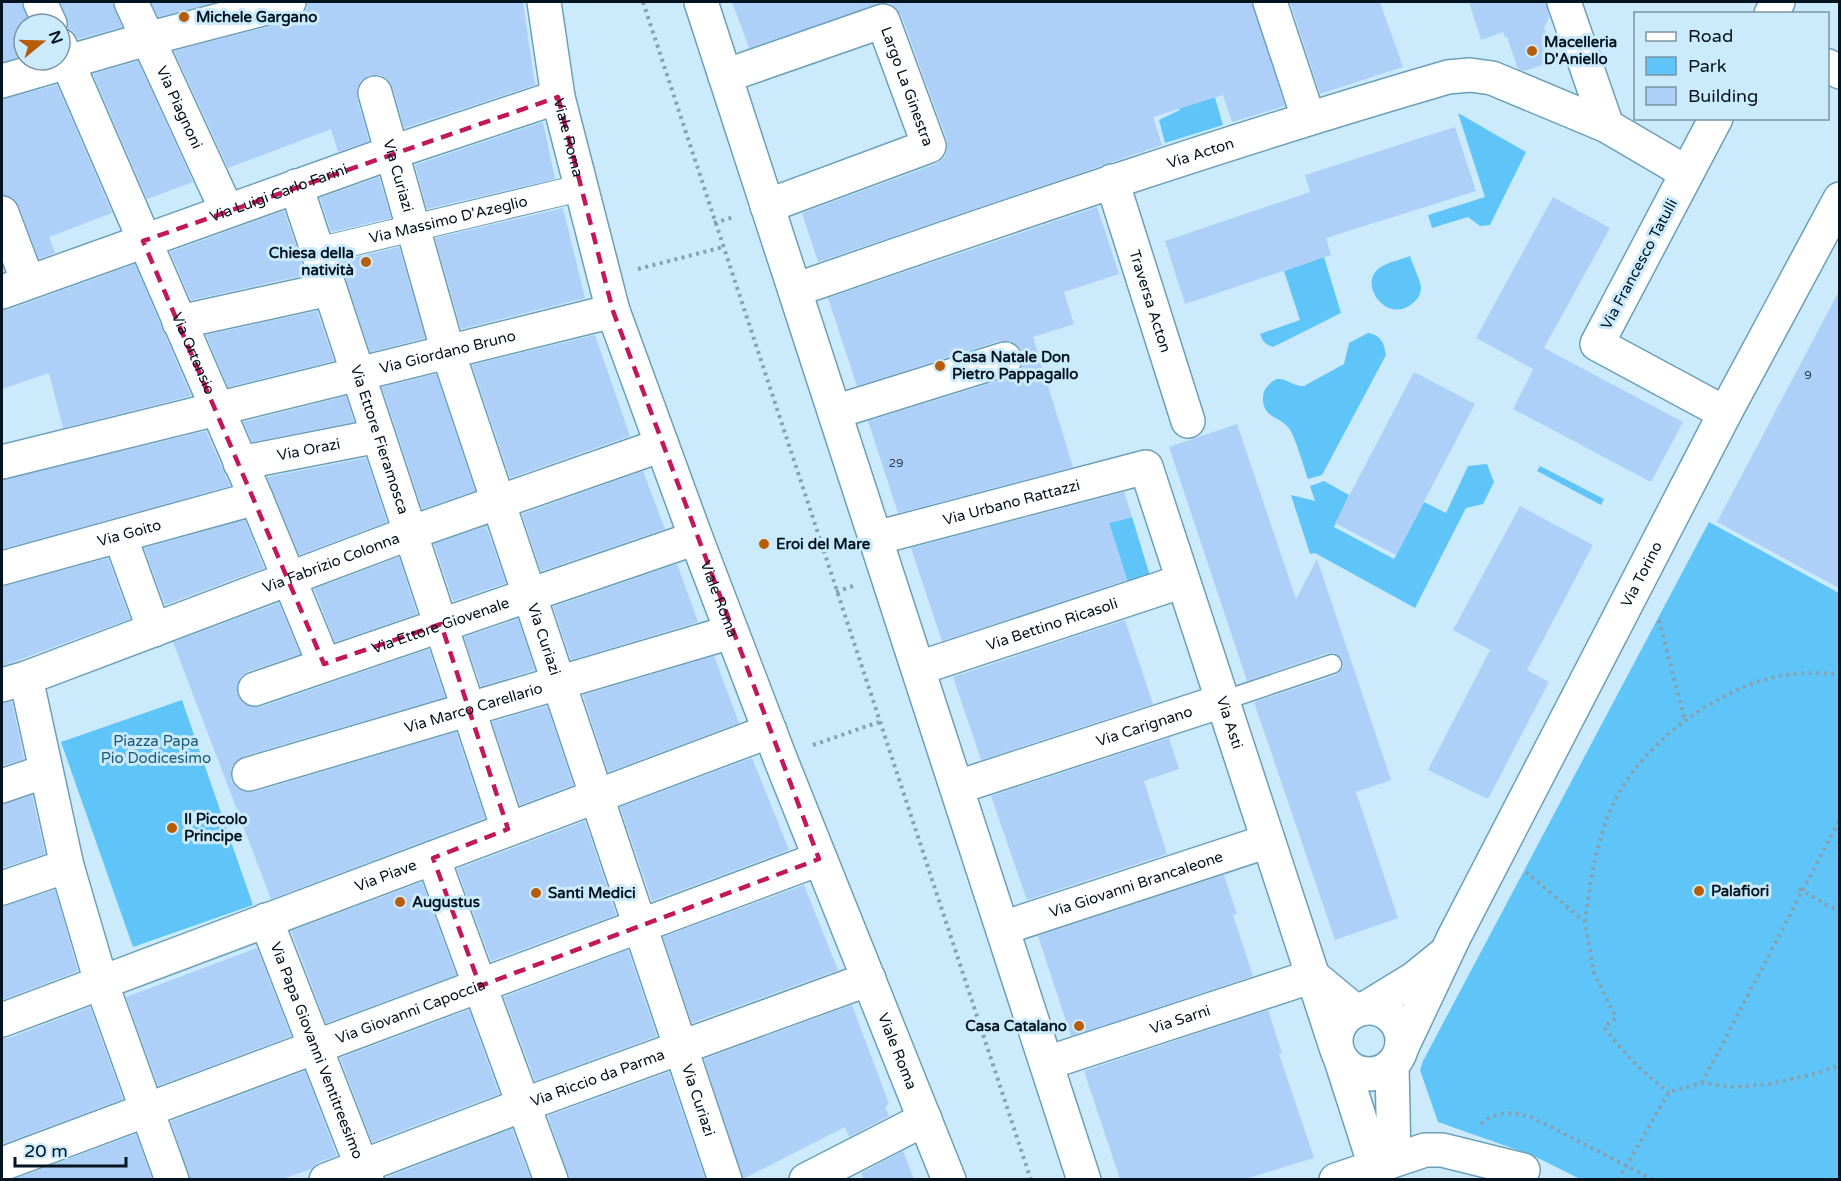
<svg xmlns="http://www.w3.org/2000/svg" width="1841" height="1181" font-family="'Varela Round',sans-serif">
<style>
.green{fill:#5fc5f8}
.building{fill:#adcff8}
.lines{fill:none;stroke-linecap:round;stroke-linejoin:round}
.service-casing{stroke:#6b9fba;stroke-width:21}
.pedestrian-casing{stroke:#6b9fba;stroke-width:28}
.minor-casing{stroke:#6b9fba;stroke-width:36}
.tertiary-casing{stroke:#6b9fba;stroke-width:36}
.path{stroke:#86a1b0;stroke-width:4;stroke-dasharray:3 4.5;stroke-linecap:butt}
.service{stroke:#fff;stroke-width:18}
.pedestrian{stroke:#fff;stroke-width:26}
.minor{stroke:#fff;stroke-width:33}
.tertiary{stroke:#fff;stroke-width:33}
.marked{fill:none;stroke:#c2185b;stroke-width:4.5;stroke-dasharray:12 8;stroke-linejoin:round}
.poi-dot{fill:#b95c07;stroke:#cbebfd;stroke-width:2}
.labels{text-anchor:middle;stroke-width:6;stroke-linejoin:round;paint-order:stroke}
.number-label{font-size:12px;fill:#2d4355}
.poi-label{font-size:15px;font-weight:bold;fill:#02141f;stroke:#cbebfd;text-anchor:start}
.street-label{font-size:15px;fill:#02141f;stroke:#cbebfd}
.park-label{font-size:15px;fill:#185976;stroke:#cbebfd}
</style>
<rect width="100%" height="100%" fill="#cbebfd"/>
<path class="green" d="M1197,36L1223,125L1165,143L1159,120L1180,110L1167,66Z
M1458,113L1526,152L1490,225L1480,226L1468,217L1432,228L1428,215L1485,197Z
M1410,256C1413,266 1419,277 1421,287C1421,294 1418,299 1413,303C1389,325 1357,286 1379,268C1388,262 1400,260 1410,256Z
M1324,257L1341,313L1273,347C1265,344 1263,342 1260,334L1300,320L1284,271Z
M1368,333C1381,335 1384,343 1386,355L1322,475L1308,479C1304,468 1295,435 1288,427C1278,416 1265,418 1263,401C1263,396 1263,392 1266,388C1269,384 1273,380 1277,379C1287,378 1294,387 1304,386L1344,364L1349,343Z
M1487,464L1494,482L1483,504L1466,508L1415,608L1315,553L1310,554L1291,495L1315,501L1310,486L1324,481L1349,495L1334,527L1394,559L1424,502L1446,513L1468,466Z
M1540,466L1604,499L1601,505L1537,471Z
M1132,517L1151,579L1129,586L1109,523Z
M1709,522L1839,593V1179H1580L1532,1155L1438,1122L1420,1070L1423,1061Z
M182,700L253,905L133,947L61,742Z"/>
<path class="building" d="M2,2H21L29,24H24V55L2,62Z
M60,2H112L122,27L78,39L72,30L68,28L67,17Z
M151,2H217L158,17Z
M307,2H523L535,85L404,128L393,88L388,80L380,75H370L361,80L357,89V98L369,141L338,152L331,129L228,168L174,51L294,20L303,15L307,8Z
M732,2H882V3L749,48Z
M889,2H1252L1285,106L1232,122L1223,95L1153,117L1162,145L818,262L802,213L936,164L945,157L947,150V140L901,15Z
M1290,2H1380L1403,67L1320,94Z
M1469,2H1546L1549,17L1544,28L1555,61L1524,71L1518,69L1507,37H1505L1503,32L1481,40Z
M138,61L193,182L147,199L93,74Z
M57,85L112,213L49,237L55,253L39,259L19,206L13,198L2,195V99Z
M543,122L555,179L427,209L415,165Z
M1455,127L1476,191L1326,238L1331,255L1185,304L1165,241L1310,192L1305,175Z
M379,177L391,218L331,232L320,198Z
M1553,197L1610,228L1544,348L1683,422L1651,482L1513,409L1538,360L1533,369L1476,338Z
M1097,207L1119,274L1064,292L1074,324L1033,337L1073,467L898,513L868,421L1011,377L1018,372L1023,364V353L1018,346L1010,341H999L857,386L828,298Z
M563,208L585,298L461,329L435,238Z
M284,211L306,275L191,300L170,252Z
M399,247L425,338L370,352L340,261Z
M135,264L191,396L63,428L49,373L2,389V310H8Z
M1839,291V588L1717,522Z
M317,311L334,361L228,387L206,335Z
M595,335L630,436L510,478L472,365Z
M1414,372L1475,404L1396,555L1335,523Z
M436,374L475,491L422,509L382,387Z
M346,396L354,422L252,442L243,422Z
M1237,424L1296,599L1317,559L1391,780L1356,792L1398,918L1335,940L1254,702L1336,675L1343,667L1342,660L1335,653H1328L1247,681L1169,447Z
M206,431L230,486L2,549V480Z
M366,458L387,522L299,555L267,477Z
M643,471L665,529L541,571L522,514Z
M1124,492L1132,517L1109,523L1127,580L942,641L911,548Z
M1520,506L1593,545L1527,670L1549,682L1488,799L1428,770L1490,650L1453,630Z
M245,520L264,568L165,605L144,548Z
M486,526L506,583L453,601L434,544Z
M399,557L417,614L335,642L314,589Z
M108,558L130,619L2,666V586Z
M677,564L698,622L571,660L553,607Z
M279,603L300,654L249,671L241,676L237,686L238,696L243,703L252,707H261L429,649L445,697L244,756L236,761L231,769V779L236,787L244,792H254L456,732L485,818L271,899L173,642Z
M518,619L535,670L481,686L464,637Z
M1125,620L1153,704L981,760L953,677Z
M714,656L739,723L608,772L583,695Z
M12,702L24,759L2,766V703Z
M547,706L573,785L520,805L492,722Z
M1169,738L1179,769L1144,781L1167,854L1027,900L991,796Z
M752,758L789,850L652,901L620,807Z
M32,795L45,854L2,868V804Z
M585,821L616,915L491,961L457,869Z
M1224,875L1237,914L1233,915L1253,976L1071,1036L1038,936Z
M422,882L456,975L326,1023L291,931Z
M804,885L838,970L692,1023L663,937Z
M55,890L78,971L2,1000V906Z
M257,948L291,1036L158,1086L126,997Z
M628,950L657,1036L535,1081L504,997Z
M852,1005L889,1104L885,1107L889,1116L849,1137L845,1127L743,1179L704,1059Z
M90,1007L123,1099L2,1144V1038H9Z
M469,1010L499,1094L372,1142L340,1058Z
M1268,1010L1282,1053L1279,1054L1314,1158L1245,1179H1120L1084,1071Z
M305,1071L337,1156L319,1162L311,1169L282,1179H190L171,1121Z
M669,1072L705,1179H569L548,1116Z
M512,1129L531,1179H385V1178Z
M136,1134L152,1179H14Z
M903,1151L914,1179H864L861,1173Z"/>
<g class="lines">
<defs>
<path id="service" d="M1222,701L1332,664"/>
<g id="pedestrian">
<path id="s1" d="M317,251L580,188"/>
</g>
<g id="minor">
<path d="M40,2L50,24"/>
<path id="s2" d="M131,2L227,211"/>
<path d="M1270,2L1308,117"/>
<path d="M1564,2L1607,126"/>
<path d="M1771,14L1778,2"/>
<path id="s3" d="M60,45L256,498L324,664"/>
<path d="M1828,66L1840,72"/>
<path id="s4" d="M725,76L883,21L929,146L767,206"/>
<path d="M2,81L147,39L289,2"/>
<path id="s5" d="M375,93L448,352L725,1180"/>
<path d="M1716,118L1597,344L1725,413"/>
<path id="s6" d="M1112,181L1188,421"/>
<path id="s7" d="M296,186L508,829"/>
<path d="M2,213L28,282"/>
<path id="s8" d="M795,290C1011,215 1228,141 1448,77L1470,75L1492,78L1607,126L1687,173"/>
<path id="s9" d="M2,292L393,152L558,97"/>
<path d="M179,322L330,289"/>
<path d="M835,412L1005,359"/>
<path id="s10" d="M2,462L613,311"/>
<path id="s11" d="M240,463L378,436"/>
<path d="M120,536L154,630"/>
<path id="s12" d="M876,538L1146,467L1336,1047"/>
<path id="s13" d="M2,568L256,498"/>
<path id="s14" d="M919,668L1183,581"/>
<path d="M26,678L67,866L101,982L172,1180"/>
<path id="s15" d="M2,685L26,678L410,533L662,445"/>
<path id="s16" d="M255,689L696,538"/>
<path id="s17" d="M249,774L731,632"/>
<path d="M2,786L46,771"/>
<path id="s18" d="M958,787L1222,701"/>
<path d="M433,858L551,1180"/>
<path d="M2,888L67,866"/>
<path id="s19" d="M266,920L367,1180"/>
<path id="s20" d="M1003,928L1268,841"/>
<circle cx="1369" cy="1041" r="33"/>
<path d="M1366,1008L1415,978L1442,956"/>
<path id="s21" d="M2,1020L770,731"/>
<path id="s22" d="M1402,1047L1454,937L1725,413L1840,199"/>
<path d="M1340,1057L1375,1166"/>
<path id="s23" d="M1047,1063L1313,976L1355,1011"/>
<path d="M1392,1065L1394,1160"/>
<path id="s24" d="M2,1164L819,859"/>
<path id="s25" d="M326,1180L523,1105L869,979"/>
<path d="M806,1180L925,1119"/>
<path d="M1336,1180L1425,1150H1442L1523,1170"/>
</g>
<g id="tertiary">
<path id="s26" d="M544,2L558,97L613,311L696,538L780,758L949,1180"/>
<path d="M701,2L1084,1180"/>
</g>
</defs>
<use href="#service" class="service-casing"/>
<use href="#pedestrian" class="pedestrian-casing"/>
<use href="#minor" class="minor-casing"/>
<use href="#tertiary" class="tertiary-casing"/>
<path class="path" d="M643,2L1031,1180
M714,223L734,217
M638,269L723,247
M836,592L853,586
M1659,620L1685,721
M813,745L879,722
M1526,872L1585,922L1594,973L1616,1018L1604,1027C1623,1053 1643,1073 1669,1092
M1799,889L1840,912
M1585,922C1590,884 1595,847 1610,811C1636,749 1708,694 1771,678C1794,672 1817,672 1840,675
M1840,923V936
M1702,1083L1840,819
M1481,1124C1496,1110 1513,1112 1531,1117L1654,1180
M1618,1180L1669,1092L1702,1083L1734,1087L1769,1084L1818,1073L1840,1065"/>
<use href="#service" class="service"/>
<use href="#pedestrian" class="pedestrian"/>
<use href="#minor" class="minor"/>
<use href="#tertiary" class="tertiary"/>
</g>
<path class="marked" d="M558,97L613,311L819,859L480,986L433,858L508,829L441,624L324,664L143,241Z"/>
<g class="poi-dot">
<circle cx="184" cy="17" r="6"/>
<circle cx="1532" cy="51" r="6"/>
<circle cx="366" cy="262" r="6"/>
<circle cx="940" cy="366" r="6"/>
<circle cx="764" cy="544" r="6"/>
<circle cx="172" cy="828" r="6"/>
<circle cx="1699" cy="891" r="6"/>
<circle cx="536" cy="893" r="6"/>
<circle cx="400" cy="902" r="6"/>
<circle cx="1079" cy="1026" r="6"/>
</g>
<g class="labels">
<g class="number-label">
<text x="1808" y="379">9</text>
<text x="896" y="467">29</text>
</g>
<g class="poi-label">
<text x="196" y="22">Michele Gargano</text>
<text x="1544" y="47">Macelleria<tspan x="1544" dy="17">D'Aniello</tspan></text>
<text x="354" y="258" text-anchor="end">Chiesa della<tspan x="354" dy="17">natività</tspan></text>
<text x="952" y="362">Casa Natale Don<tspan x="952" dy="17">Pietro Pappagallo</tspan></text>
<text x="776" y="549">Eroi del Mare</text>
<text x="184" y="824">Il Piccolo<tspan x="184" dy="17">Principe</tspan></text>
<text x="1711" y="896">Palafiori</text>
<text x="548" y="898">Santi Medici</text>
<text x="412" y="907">Augustus</text>
<text x="1067" y="1031" text-anchor="end">Casa Catalano</text>
</g>
<g class="street-label">
<text dy="5" stroke="none"><textPath href="#s4" startOffset="237">Largo La Ginestra</textPath></text>
<text dy="5" stroke="none"><textPath href="#s2" startOffset="116">Via Piagnoni</textPath></text>
<text dy="5" stroke="none"><textPath href="#s26" startOffset="138">Viale Roma</textPath></text>
<text dy="5" stroke="none"><textPath href="#s8" startOffset="428">Via Acton</textPath></text>
<text dy="5" stroke="none"><textPath href="#s5" startOffset="86">Via Curiazi</textPath></text>
<text dy="5" stroke="none"><textPath href="#s9" startOffset="294">Via Luigi Carlo Farini</textPath></text>
<text dy="5" stroke="none"><textPath href="#s1" startOffset="135">Via Massimo D'Azeglio</textPath></text>
<text transform="translate(1639 264) rotate(-62)" y="5">Via Francesco Tatulli</text>
<text dy="5" stroke="none"><textPath href="#s6" startOffset="126">Traversa Acton</textPath></text>
<text dy="5" stroke="none"><textPath href="#s10" startOffset="459">Via Giordano Bruno</textPath></text>
<text dy="5" stroke="none"><textPath href="#s3" startOffset="336">Via Ortensio</textPath></text>
<text dy="5" stroke="none"><textPath href="#s7" startOffset="267">Via Ettore Fieramosca</textPath></text>
<text dy="5" stroke="none"><textPath href="#s11" startOffset="70">Via Orazi</textPath></text>
<text dy="5" stroke="none"><textPath href="#s12" startOffset="140">Via Urbano Rattazzi</textPath></text>
<text dy="5" stroke="none"><textPath href="#s13" startOffset="132">Via Goito</textPath></text>
<text dy="5" stroke="none"><textPath href="#s15" startOffset="351">Via Fabrizio Colonna</textPath></text>
<text dy="5" stroke="none"><textPath href="#s22" startOffset="530">Via Torino</textPath></text>
<text dy="5" stroke="none"><textPath href="#s26" startOffset="624">Viale Roma</textPath></text>
<text dy="5" stroke="none"><textPath href="#s16" startOffset="196">Via Ettore Giovenale</textPath></text>
<text dy="5" stroke="none"><textPath href="#s14" startOffset="140">Via Bettino Ricasoli</textPath></text>
<text dy="5" stroke="none"><textPath href="#s5" startOffset="572">Via Curiazi</textPath></text>
<text dy="5" stroke="none"><textPath href="#s17" startOffset="234">Via Marco Carellario</textPath></text>
<text dy="5" stroke="none"><textPath href="#s12" startOffset="548">Via Asti</textPath></text>
<text dy="5" stroke="none"><textPath href="#s18" startOffset="196">Via Carignano</textPath></text>
<text dy="5" stroke="none"><textPath href="#s21" startOffset="410">Via Piave</textPath></text>
<text dy="5" stroke="none"><textPath href="#s20" startOffset="140">Via Giovanni Brancaleone</textPath></text>
<text dy="5" stroke="none"><textPath href="#s24" startOffset="436">Via Giovanni Capoccia</textPath></text>
<text dy="5" stroke="none"><textPath href="#s23" startOffset="140">Via Sarni</textPath></text>
<text dy="5" stroke="none"><textPath href="#s19" startOffset="140">Via Papa Giovanni Ventitreesimo</textPath></text>
<text dy="5" stroke="none"><textPath href="#s26" startOffset="1110">Viale Roma</textPath></text>
<text dy="5" stroke="none"><textPath href="#s25" startOffset="290">Via Riccio da Parma</textPath></text>
<text dy="5" stroke="none"><textPath href="#s5" startOffset="1058">Via Curiazi</textPath></text>
</g>
<g class="park-label">
<text x="156" y="746">Piazza Papa<tspan x="156" dy="17">Pio Dodicesimo</tspan></text>
</g>
</g>
<rect width="1841" height="1181" fill="none" stroke="#02141f" stroke-width="6"/>
<rect x="1634" y="12" width="195" height="108" fill="#cbebfd" stroke="#7b95a4" stroke-width="1.5"/>
<rect x="1646" y="32" width="30" height="9" fill="#ffffff" stroke="#7b95a4" stroke-width="1.5"/>
<text x="1688" y="42" font-size="18" fill="#02141f">Road</text>
<rect x="1646" y="57" width="30" height="18" fill="#5fc5f8" stroke="#7b95a4" stroke-width="1.5"/>
<text x="1688" y="72" font-size="18" fill="#02141f">Park</text>
<rect x="1646" y="87" width="30" height="18" fill="#adcff8" stroke="#7b95a4" stroke-width="1.5"/>
<text x="1688" y="102" font-size="18" fill="#02141f">Building</text>
<g transform="translate(42 42) rotate(71)"><circle r="28" fill="#cbebfd" stroke="#7b95a4" stroke-width="1.5"/>
<path d="M0-4.5L10 22L0 15L-10 22Z" fill="#b95c07"/>
<text y="-9" font-size="16" font-weight="bold" text-anchor="middle" fill="#02141f">N</text>
</g>
<path d="M15 1157v9h111v-9" fill="none" stroke="#02141f" stroke-width="3"/>
<text x="24" y="1157" font-size="18" fill="#02141f" stroke="#cbebfd" stroke-width="4.5" paint-order="stroke">20 m</text>
</svg>
